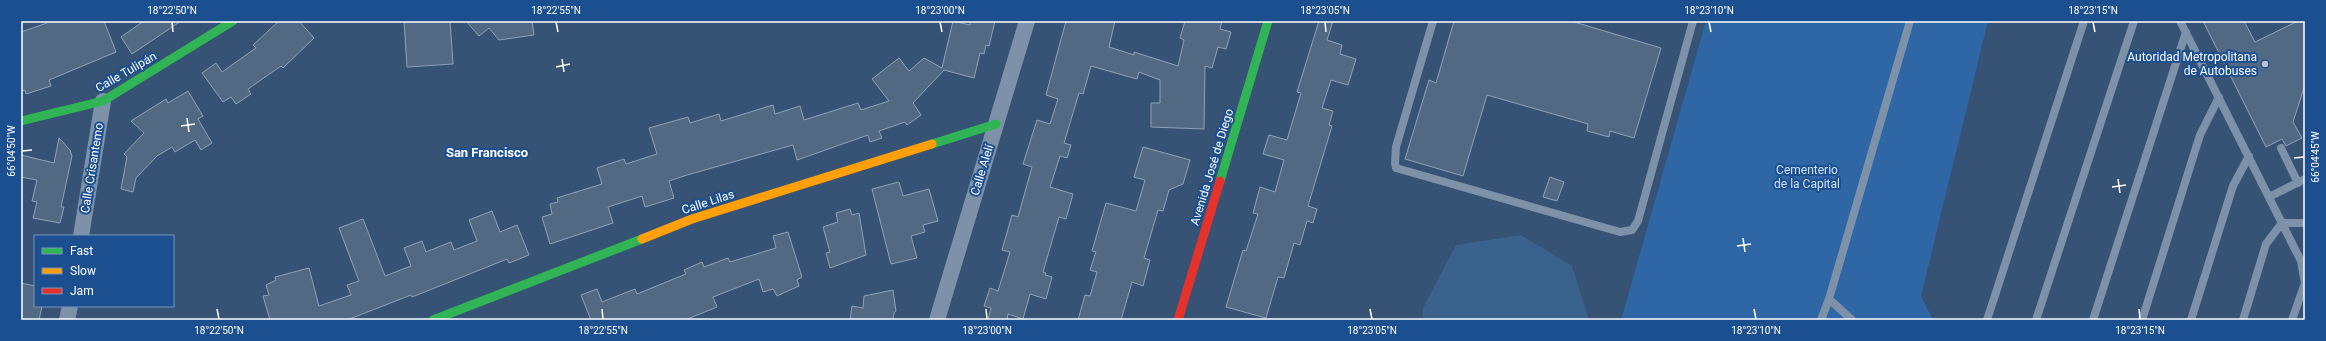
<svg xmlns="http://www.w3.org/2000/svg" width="2326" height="341" font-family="Roboto,sans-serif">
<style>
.green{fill:#2f66a5}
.water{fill:#3b618d}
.building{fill:#526984;stroke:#92a2b6}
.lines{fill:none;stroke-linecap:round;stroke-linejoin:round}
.lane{stroke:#7d92a8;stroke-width:8}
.street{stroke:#7d92a8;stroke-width:16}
.fast{stroke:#30b455;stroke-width:9}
.slow{stroke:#ff9f0a;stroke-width:9}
.jam{stroke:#e5322d;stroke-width:9}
.ticks{fill:none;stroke:#fff;stroke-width:1.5}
.poi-dot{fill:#b9c2ce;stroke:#1b4f8f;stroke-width:1.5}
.labels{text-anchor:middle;stroke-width:4;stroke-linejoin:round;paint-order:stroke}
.poi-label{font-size:12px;fill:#fff;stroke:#1b4f8f;text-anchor:end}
.street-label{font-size:12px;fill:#fff;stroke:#1b4f8f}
.park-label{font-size:12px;fill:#cfe3fa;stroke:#1b4f8f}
.neighbourhood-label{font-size:13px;font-weight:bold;fill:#fff;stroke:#1b4f8f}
.neatline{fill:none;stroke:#fff;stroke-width:1.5}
.ticks-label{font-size:10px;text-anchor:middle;fill:#fff}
</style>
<rect width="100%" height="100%" fill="#365274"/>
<path class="green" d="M1706,21H1988L1921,296L1933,320H1621Z"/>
<path class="water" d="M1521,235L1572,266L1589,320H1423V308L1456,245Z"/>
<path class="building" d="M46,21H104L116,52L49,80L51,86L26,94L25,90L21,91V32L47,23Z
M144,21H181L132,54L121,37Z
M279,21H299L314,38L283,68L281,66L248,89L251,94L236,104L231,97L223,102L202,73L216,63L222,72L256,48L253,45Z
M404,21H450L453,64L407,67Z
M466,21H532L534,35L499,40L489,28L479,36Z
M953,21L970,25V21H995L989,46L986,45L984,54L980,53L974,78L944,70L913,103L921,115L907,125L905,122L879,131L882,138L870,142L868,135L797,160L793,145L687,175L669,181L674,198L645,207L642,196L608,207L613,223L550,244L542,217L552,214L550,204L558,202L557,198L602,184L597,168L624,159L626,164L657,154L649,128L688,117L690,123L719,114L721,121L773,105L775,114L800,106L804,120L858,103L861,110L889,101L872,79L899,58L909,71L924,58L942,68Z
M1066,21H1115L1109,47L1134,55V52L1178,66L1184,40L1180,38L1185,21H1222L1220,29L1231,32L1226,49L1218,47L1212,68L1205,66L1204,129L1151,127V103H1160V80L1139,72L1137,79L1091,66L1083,94L1079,93L1064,143L1071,145L1067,158L1060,156L1050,187L1073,194L1066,219L1059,217L1043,272L1046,273L1045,275L1052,277L1046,299L1030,294L1023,319L1008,314L1007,320H988L991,308L984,306L990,288L998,291L1010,252L1002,250L1012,215L1018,217L1032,167L1023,164L1037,120L1050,124L1058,99L1046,95Z
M1319,21H1333L1327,40L1342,45L1340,54L1356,59L1348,85L1331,80L1322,108L1333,111L1329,125L1332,126L1308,206L1317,209L1313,223L1307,221L1300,245L1294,243L1284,278L1278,277L1266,318L1226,307L1243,250L1246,251L1258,214L1253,213L1260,187L1275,192L1284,160L1263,154L1269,135L1287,140L1301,93L1297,92Z
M1454,21H1571L1661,48L1634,138L1610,131L1609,137L1587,131L1588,124L1487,95L1463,176L1405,159L1429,80L1436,83Z
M2203,21H2244L2255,42L2298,21H2305V85L2293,122L2302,138L2286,146L2282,139L2266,147Z
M188,91L203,116L198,119L212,143L201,150L195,140L175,152L172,147L157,156L136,178L133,192L121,189L127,157L124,154L144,133L131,121L166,99L168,103Z
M59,138L70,150L72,156L61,207H64L60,223L33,218L37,202L32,201L37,180L21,177V155L54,163Z
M1143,147L1190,160L1183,184L1169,190L1163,211L1158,210L1144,258L1150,260L1143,286L1132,282L1121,320H1078L1085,295L1090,296L1097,272L1090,270L1096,252L1092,251L1106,203L1136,211L1145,180L1134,177Z
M1550,177L1564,182L1557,201L1543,197Z
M899,182L903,196L929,189L938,221L923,225L925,232L911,236L917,258L891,264L872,189Z
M850,209L852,215L859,213L866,255L830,268L826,253L830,252L823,227L838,222L836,213Z
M492,211L500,232L517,225L529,255L509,263L507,259L412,297L411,295L347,320H270L263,296L269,295L266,285L276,280L275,277L309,268L319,306L351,295L347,285L359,281L339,228L363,219L385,276L411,266L404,248L422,241L426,252L451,242L454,250L477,241L469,220Z
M788,232L802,277L797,280L799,286L777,296L773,289L763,292L759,279L713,297L717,307L685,320H591L581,295L597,289L602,302L635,289L637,294L686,274L684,270L702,262L704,267L728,258L730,262L776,248L773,236Z
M21,283L35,286V306H42L39,320H21Z
M893,290L896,311L894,313L893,320H850L852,306L863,308L864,296Z"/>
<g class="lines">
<path class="lane" d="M1433,21L1396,147L1395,163L1396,168L1620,232L1632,230L1638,221L1693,21
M2180,21L2301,261L2305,283L2292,320
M2281,148L2298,183
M2269,197L2305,179
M1829,299L1910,21
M1821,320L1829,299L1852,320
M1987,320L2084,21
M2036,320L2134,21
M2093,320L2186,32
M2142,320L2200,135L2219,97
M2191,320L2233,186L2249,156
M2243,320L2266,244L2282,223H2305"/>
<path class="street" d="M81,236L103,101
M67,320L70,306
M937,320L1027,21"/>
<path class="fast" d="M21,121L103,101L233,21
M932,144L996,124
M1220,181L1268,21
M433,320L642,239"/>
<path class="slow" d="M642,239L692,219L932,144"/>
<path class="jam" d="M1178,320L1220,181"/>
</g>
<path class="ticks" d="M172,22L173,32M556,22L558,32M940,22L942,32M1325,22L1326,32M1709,22L1711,32M2093,22L2095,32M562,59L564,72M556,67L570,64M187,118L189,132M181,126L195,124M22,151L32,150M2294,158L2304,157M2118,179L2120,193M2112,187L2126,185M1743,238L1745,252M1737,246L1751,244M217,309L219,319M602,309L603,319M986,309L987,319M1370,309L1372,319M1754,309L1756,319M2139,309L2140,319"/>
<circle class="poi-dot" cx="2265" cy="64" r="4"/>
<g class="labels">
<g class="poi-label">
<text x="2257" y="61">Autoridad Metropolitana<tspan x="2257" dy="14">de Autobuses</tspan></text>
</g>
<g class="street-label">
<text transform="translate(126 72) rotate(-30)" y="4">Calle Tulipán</text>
<text transform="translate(1212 167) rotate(-73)" y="4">Avenida José de Diego</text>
<text transform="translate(92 168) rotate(-81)" y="4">Calle Crisantemo</text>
<text transform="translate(982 170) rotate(-73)" y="4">Calle Alelí</text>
<text transform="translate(708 202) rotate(-18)" y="4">Calle Lilas</text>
</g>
<g class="park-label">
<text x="1807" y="174">Cementerio<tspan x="1807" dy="14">de la Capital</tspan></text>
</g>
<g class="neighbourhood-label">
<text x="487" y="157">San Francisco</text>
</g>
</g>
<rect width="2326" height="341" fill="none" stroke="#1b4f8f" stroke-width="44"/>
<rect x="34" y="235" width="140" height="72" fill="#1b4f8f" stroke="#7695bc"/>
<rect x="42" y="248" width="20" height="6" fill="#30b455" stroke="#7695bc"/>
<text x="70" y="255" font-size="12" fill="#ffffff">Fast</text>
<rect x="42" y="268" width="20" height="6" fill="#ff9f0a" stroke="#7695bc"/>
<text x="70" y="275" font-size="12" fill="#ffffff">Slow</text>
<rect x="42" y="288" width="20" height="6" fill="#e5322d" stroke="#7695bc"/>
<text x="70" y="295" font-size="12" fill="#ffffff">Jam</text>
<rect x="22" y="22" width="2282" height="297" class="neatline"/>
<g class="ticks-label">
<text x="172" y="14">18°22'50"N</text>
<text x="556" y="14">18°22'55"N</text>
<text x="940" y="14">18°23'00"N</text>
<text x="1325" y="14">18°23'05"N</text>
<text x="1709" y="14">18°23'10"N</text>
<text x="2093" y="14">18°23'15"N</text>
<text transform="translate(11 151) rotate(-90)" y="4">66°04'50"W</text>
<text transform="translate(2315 157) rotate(-90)" y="4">66°04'45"W</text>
<text x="219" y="334">18°22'50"N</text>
<text x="603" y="334">18°22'55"N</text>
<text x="987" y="334">18°23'00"N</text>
<text x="1372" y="334">18°23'05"N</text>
<text x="1756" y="334">18°23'10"N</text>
<text x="2140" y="334">18°23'15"N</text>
</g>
</svg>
